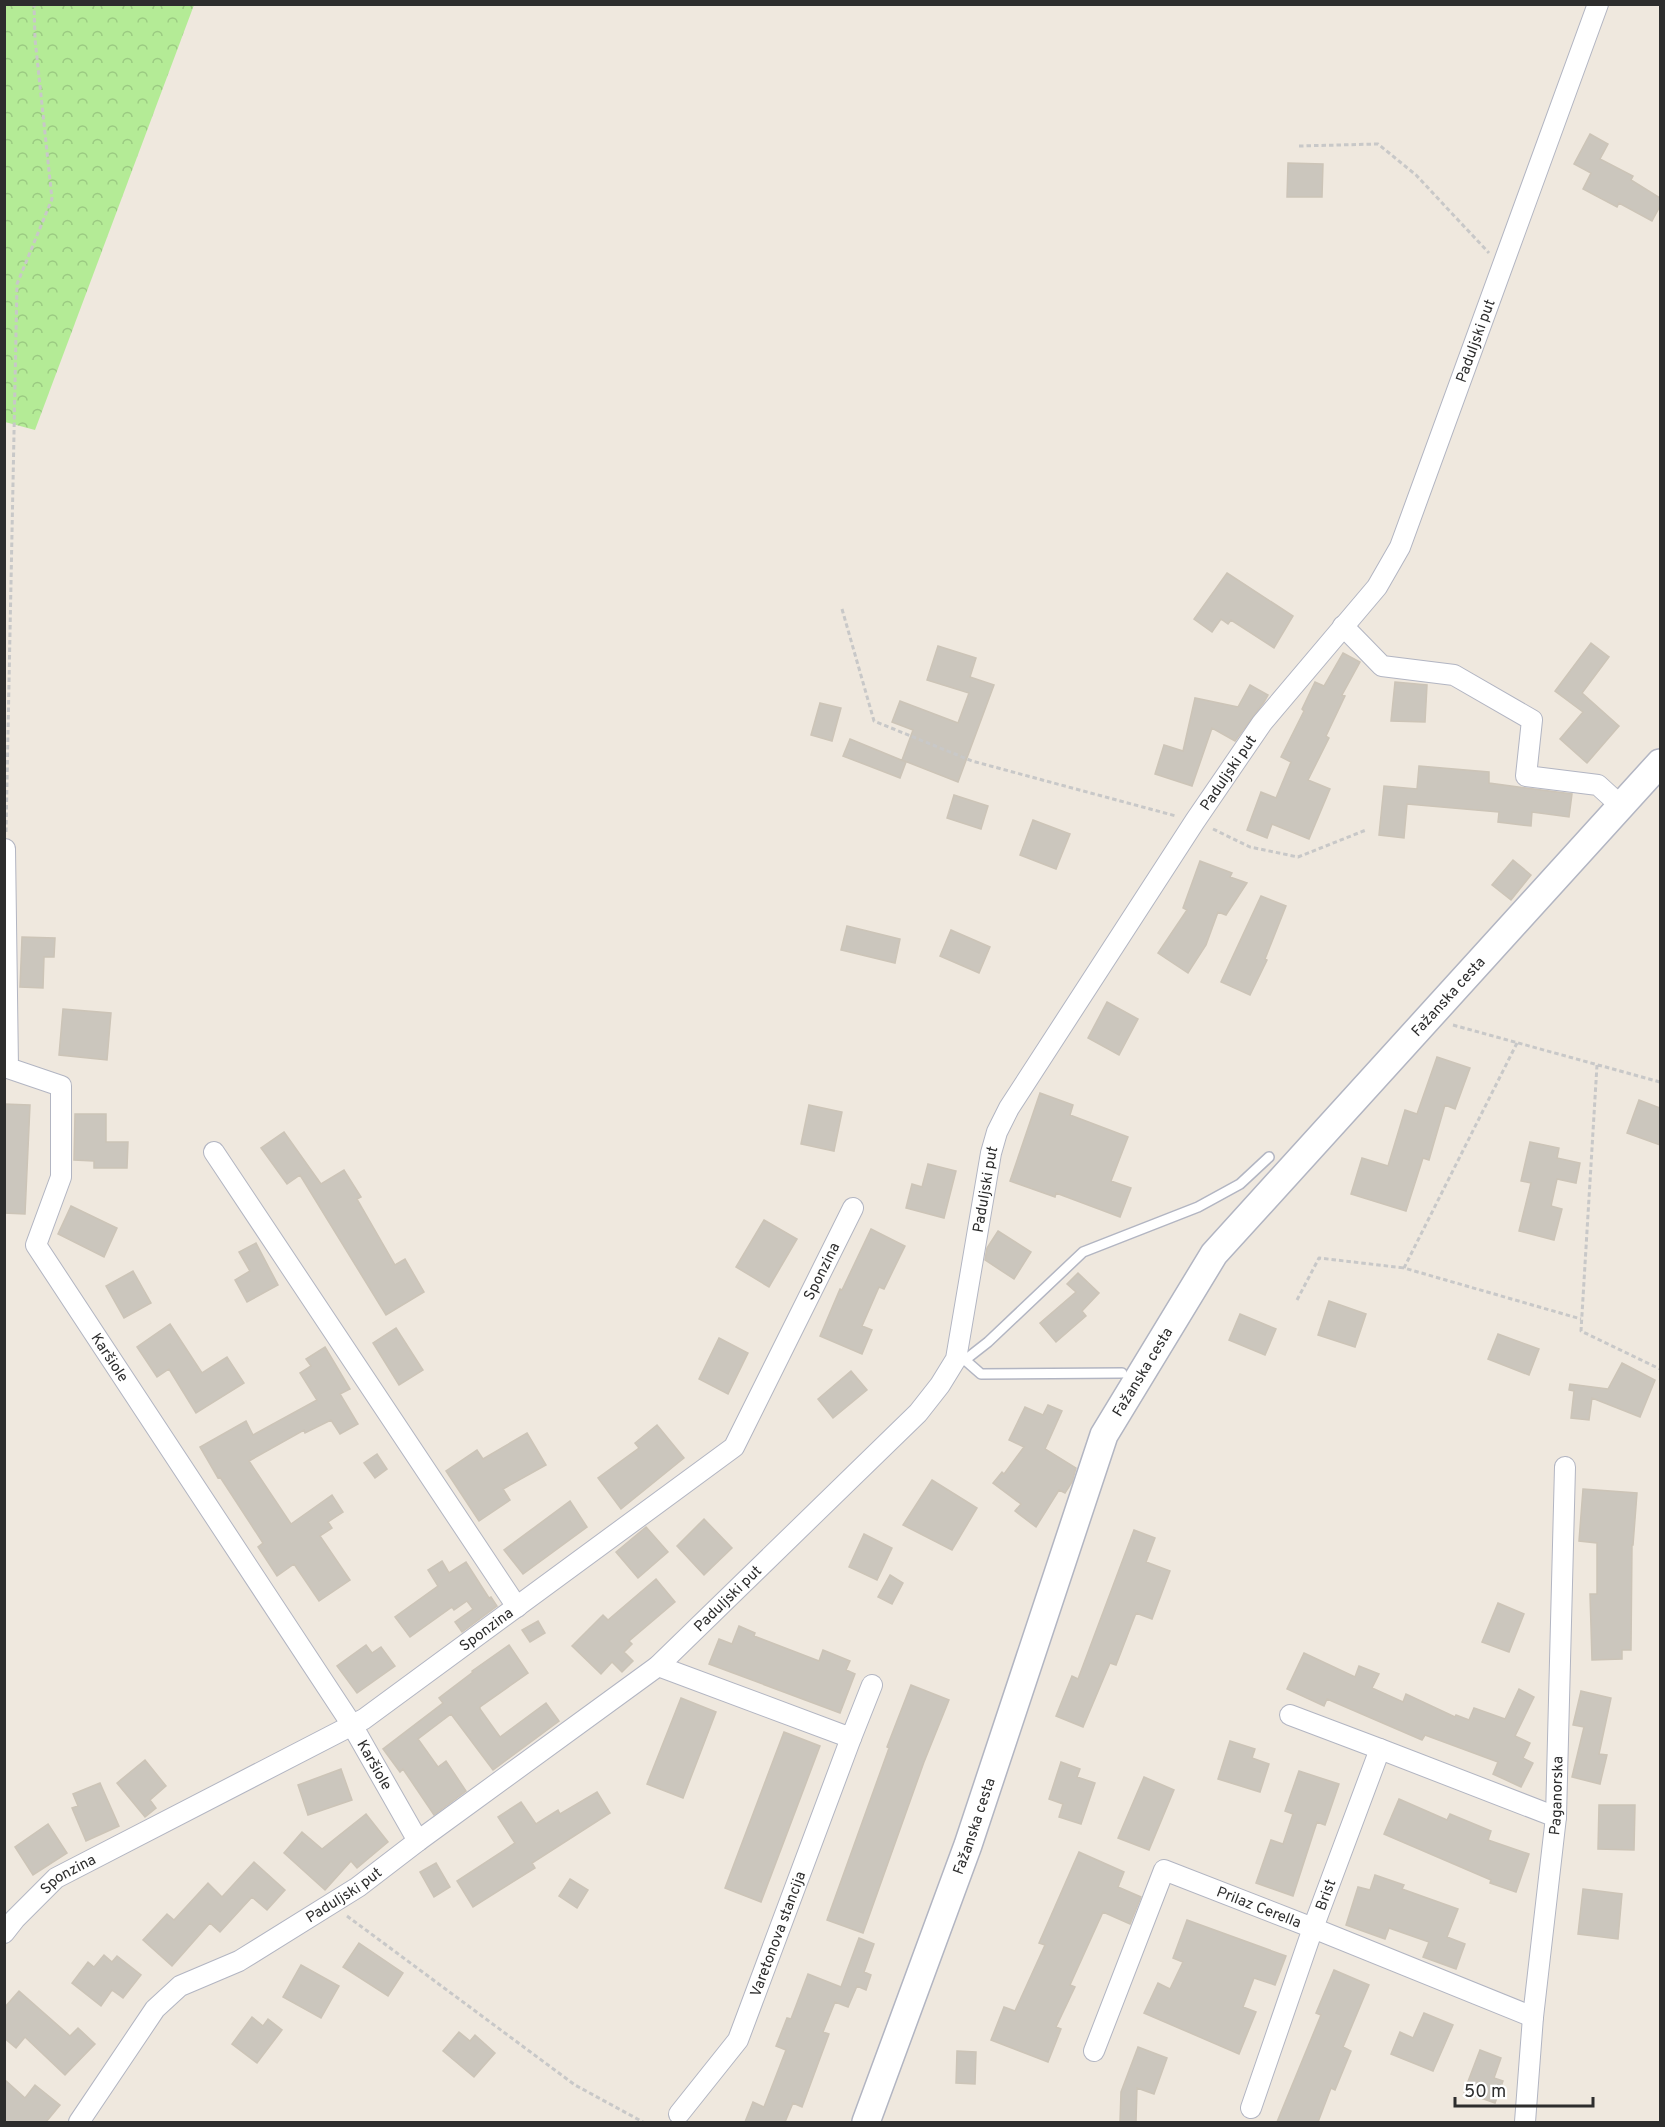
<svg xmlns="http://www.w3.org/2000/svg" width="1665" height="2127" font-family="Overpass,sans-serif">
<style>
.forest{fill:url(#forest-crowns)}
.building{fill:#cbc6bd;stroke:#ccc4b7;stroke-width:1.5}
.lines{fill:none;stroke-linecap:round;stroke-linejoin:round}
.lane-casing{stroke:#b2b5c2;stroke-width:12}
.street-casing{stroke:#b2b5c2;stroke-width:22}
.secondary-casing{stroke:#b2b5c2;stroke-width:30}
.path{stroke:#c8c8c8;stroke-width:3;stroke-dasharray:4.5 3;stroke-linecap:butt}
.lane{stroke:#fff;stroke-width:9}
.street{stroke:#fff;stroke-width:20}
.secondary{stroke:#fff;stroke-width:27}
.labels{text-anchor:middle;stroke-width:6;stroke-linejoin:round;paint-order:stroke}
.street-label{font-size:15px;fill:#2d2d2d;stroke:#fff}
</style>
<defs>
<pattern id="forest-crowns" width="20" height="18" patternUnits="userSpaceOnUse" patternTransform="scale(1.5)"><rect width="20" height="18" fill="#b4eb96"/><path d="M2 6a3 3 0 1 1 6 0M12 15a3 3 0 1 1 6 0" fill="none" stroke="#9bca82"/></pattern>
</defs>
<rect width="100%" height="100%" fill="#efe8de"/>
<path class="forest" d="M4,5H194L35,430L5,422Z"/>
<path class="building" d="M1590,134L1608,144L1600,159L1633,176L1631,180L1660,198V206L1652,221L1619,203L1617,207L1583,189L1591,173L1574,164Z
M1288,163L1323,164L1322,197H1287Z
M1227,573L1293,616L1274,648L1231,620L1228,624L1221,619L1212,632L1194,619Z
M1591,643L1609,657L1582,693L1619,726L1587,763L1560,739L1583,712L1555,691Z
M938,646L976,658L970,677L994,685L958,782L902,760L913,730L892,722L900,701L958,723L969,693L927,680Z
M1343,653L1360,662L1342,695L1345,696L1326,736L1329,738L1308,780L1330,789L1309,839L1272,824L1267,838L1247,830L1261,792L1276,798L1291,762L1281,757L1304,711L1302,709L1315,682L1324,686Z
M1395,682L1427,685L1425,722L1391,721Z
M1250,685L1268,695L1264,702L1235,741L1212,728L1192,786L1155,774L1164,745L1183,751L1195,698L1238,707Z
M820,703L841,708L832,741L811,735Z
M850,739L906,762L900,778L843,756Z
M1419,766L1489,772V783L1572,794L1569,817L1532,812L1531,826L1498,822L1499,812L1407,804L1404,838L1379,835L1384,786L1417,789Z
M954,795L988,806L981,829L947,818Z
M1033,820L1070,834L1056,869L1020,855Z
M1513,860L1531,875L1511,900L1492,885Z
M1200,861L1232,873L1230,877L1247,883L1226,915L1218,912L1206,945L1188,973L1158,953L1187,910L1183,908Z
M1261,896L1286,906L1265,959L1267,960L1250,995L1221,982Z
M847,926L900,939L895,963L841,950Z
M951,930L990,947L979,973L940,956Z
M22,937L55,938L54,957H44L43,988L20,987Z
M1107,1002L1138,1019L1119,1055L1088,1038Z
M63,1009L111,1013L107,1060L59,1055Z
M1437,1057L1470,1068L1455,1109L1445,1105L1429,1160L1423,1158L1406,1211L1351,1194L1362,1158L1388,1166L1405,1110L1417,1114Z
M1040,1093L1073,1105L1070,1115L1128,1137L1111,1181L1131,1188L1120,1217L1056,1193L1055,1197L1010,1181Z
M1639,1100L1660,1108V1145L1627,1133Z
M4,1104L30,1105L25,1214L4,1213Z
M809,1105L842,1112L834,1151L801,1144Z
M75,1114H106V1142H128L127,1168H94V1161L74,1160Z
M284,1132L321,1184L344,1170L361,1197L357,1199L395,1265L405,1259L424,1292L386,1315L300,1175L287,1184L261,1148Z
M1530,1142L1559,1148L1557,1158L1580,1163L1576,1183L1557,1179L1551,1206L1562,1209L1554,1240L1519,1231L1531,1183L1521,1181Z
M928,1164L956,1171L944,1218L906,1208L912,1184L922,1187Z
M71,1206L117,1228L104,1257L58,1234Z
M764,1220L797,1239L769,1287L736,1267Z
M871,1229L905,1246L884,1289L879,1287L862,1326L872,1330L862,1354L820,1336L840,1289L842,1290Z
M998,1231L1031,1252L1014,1279L985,1260L987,1248Z
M256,1243L278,1285L247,1302L235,1280L250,1271L239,1252Z
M133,1271L151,1303L124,1318L106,1286Z
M1078,1273L1099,1293L1082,1311L1086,1316L1056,1342L1040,1323L1076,1292L1067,1284Z
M1329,1301L1366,1314L1355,1347L1318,1335Z
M1240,1314L1276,1329L1265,1355L1229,1340Z
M170,1324L202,1373L227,1357L244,1383L196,1413L169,1369L157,1377L137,1347Z
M396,1328L423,1370L399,1385L373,1343Z
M1498,1334L1539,1349L1529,1375L1488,1359Z
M719,1338L748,1353L728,1394L699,1379Z
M325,1347L350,1389L340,1394L358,1424L340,1434L331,1420L305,1433L304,1430L249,1461L291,1524L332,1495L343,1512L328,1522L332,1528L320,1536L350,1580L319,1601L294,1564L277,1576L258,1547L263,1543L220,1477L218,1478L200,1447L246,1421L253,1435L317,1400L300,1373L311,1366L306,1359Z
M1622,1363L1655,1380L1640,1417L1592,1398L1589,1420L1571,1418L1574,1391L1569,1390L1570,1384L1608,1389Z
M851,1371L867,1390L833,1418L818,1399Z
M1048,1405L1062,1411L1045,1449L1076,1468L1072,1482L1065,1493L1059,1490L1036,1527L1015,1511L1021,1504L993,1483L1002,1472L1004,1474L1024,1447L1009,1440L1025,1407L1043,1415Z
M657,1425L684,1458L621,1509L598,1478L639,1448L635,1443Z
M527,1433L546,1465L503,1489L510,1500L479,1521L446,1471L477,1450L483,1459Z
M377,1454L387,1469L375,1478L364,1463Z
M932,1480L977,1508L952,1550L903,1525Z
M1583,1489L1637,1493L1633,1545H1632L1631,1650H1622V1659L1592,1660L1590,1594H1597V1543L1579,1541Z
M570,1501L587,1527L523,1574L504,1550Z
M704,1519L732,1548L704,1575L677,1546Z
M646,1527L668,1552L638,1578L616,1552Z
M1134,1530L1155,1538L1146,1562L1170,1571L1152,1619L1136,1613L1116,1665L1110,1663L1083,1727L1056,1716L1072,1676L1078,1679Z
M864,1534L892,1548L877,1580L849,1567Z
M442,1561L449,1573L466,1562L489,1598L491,1597L497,1606L462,1632L455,1622L473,1609L467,1601L454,1610L452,1607L410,1637L395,1617L438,1586L428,1570Z
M890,1575L903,1583L892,1604L878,1597Z
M656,1579L675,1602L629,1641L632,1644L624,1652L633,1661L622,1672L612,1662L601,1674L572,1646L603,1615L608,1620Z
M1498,1603L1524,1614L1509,1652L1482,1642Z
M538,1621L545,1633L530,1642L522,1630Z
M739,1626L755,1633L754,1636L819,1661L823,1650L850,1661L846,1670L855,1674L840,1713L709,1664L719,1639L732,1644Z
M366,1645L372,1653L381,1647L395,1666L357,1693L337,1666Z
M509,1645L528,1673L480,1707V1709L500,1737L546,1703L559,1721L493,1770L451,1714L418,1739L438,1767L446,1761L466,1791L434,1815L403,1769L400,1772L383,1749L443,1703L439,1698L473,1672L472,1671Z
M1304,1653L1355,1677L1359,1666L1379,1674L1372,1688L1403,1702L1406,1694L1455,1717L1456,1715L1469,1720L1474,1708L1505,1719L1519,1689L1534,1697L1515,1736L1530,1743L1523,1758L1533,1763L1521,1787L1493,1774L1498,1762L1425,1735L1422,1740L1327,1699L1324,1706L1287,1689Z
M911,1685L949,1700L924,1762L863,1933L827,1920L889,1748L887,1747Z
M1581,1691L1611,1698L1599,1754L1607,1755L1600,1784L1572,1777L1584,1727L1573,1725Z
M681,1698L716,1712L683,1798L647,1784Z
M784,1732L820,1746L761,1902L725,1888Z
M1230,1741L1255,1749L1252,1758L1269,1764L1260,1792L1218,1779Z
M145,1760L166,1786L150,1800L156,1808L145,1817L117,1783Z
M1061,1762L1080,1769L1077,1777L1095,1783L1081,1824L1059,1817L1063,1804L1049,1799Z
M341,1769L352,1800L308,1815L298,1785Z
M1299,1771L1339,1784L1325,1825L1317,1822L1293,1896L1256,1883L1271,1840L1283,1844L1293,1814L1285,1811Z
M1144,1777L1174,1790L1149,1850L1118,1838Z
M100,1783L119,1826L86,1841L72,1808L78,1806L73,1794Z
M597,1792L610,1813L532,1863L535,1868L473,1907L457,1881L515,1843L498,1817L521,1802L536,1824L558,1810L560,1814Z
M1399,1799L1447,1820L1450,1814L1491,1831L1488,1840L1529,1854L1516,1892L1490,1883L1491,1880L1384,1834Z
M1599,1805H1635L1634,1850L1598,1849Z
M366,1814L388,1842L357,1868L351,1861L325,1890L284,1853L302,1832L322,1849Z
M48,1824L67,1853L33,1875L15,1847Z
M1079,1852L1124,1872L1118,1887L1141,1897L1130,1924L1103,1912L1070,1985L1075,1987L1056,2027L1061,2029L1048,2062L991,2040L1004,2007L1015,2011L1045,1945L1039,1943Z
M254,1862L285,1890L267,1910L252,1897L220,1932L210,1923L172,1966L143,1940L167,1914L174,1920L208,1883L222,1897Z
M436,1863L450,1887L434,1897L420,1872Z
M1375,1875L1404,1885L1402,1889L1458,1909L1447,1937L1465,1944L1456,1969L1423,1957L1429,1942L1389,1928L1385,1939L1346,1925L1358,1887L1370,1890Z
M570,1879L588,1890L577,1908L559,1896Z
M1583,1889L1622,1894L1618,1939L1578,1934Z
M1187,1920L1286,1956L1275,1985L1254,1978L1243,2007L1256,2012L1239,2054L1144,2013L1158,1983L1170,1989L1183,1962L1173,1958Z
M859,1938L874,1944L864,1972L871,1975L866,1990L857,1986L848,2007L835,2002L823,2032L829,2034L802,2107L793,2103L785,2122H745L753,2102L764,2107L786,2050L776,2046L787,2018L791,2019L808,1974L841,1987Z
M359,1943L403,1973L388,1996L343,1967Z
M104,1955L112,1962L117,1956L141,1975L123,1998L112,1990L101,2006L72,1983L88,1962L94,1967Z
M301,1965L339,1986L321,2018L283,1997Z
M1334,1970L1369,1985L1343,2047L1351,2051L1335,2090L1331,2088L1318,2122H1277L1321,2015L1316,2013Z
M19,1991L70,2036L78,2028L95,2044L65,2075L25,2037L16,2048L4,2038V2008Z
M1424,2013L1453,2025L1433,2071L1391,2054L1400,2032L1413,2038Z
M252,2017L263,2026L268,2019L282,2030L257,2063L232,2044Z
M459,2032L470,2041L475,2035L495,2053L474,2077L443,2051Z
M1138,2047L1167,2058L1154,2094L1137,2088L1136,2122H1120L1121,2092Z
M1480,2050L1501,2058L1494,2078L1503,2081L1495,2103L1464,2092Z
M957,2051L976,2052L975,2084L956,2083Z
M4,2079L25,2098L35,2085L60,2105L46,2122H4Z"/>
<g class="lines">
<defs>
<path id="lane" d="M956,1359L965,1360L988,1342L1083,1252L1198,1207L1240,1184L1269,1157
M965,1360L981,1374L1122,1373"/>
<g id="street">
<path d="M1343,626L1382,666L1454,675L1532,720L1526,776L1598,785L1621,806"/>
<path id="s1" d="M5,849L8,1068L61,1086V1177L36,1245L352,1725L418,1841"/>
<path d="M214,1152L517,1607"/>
<path d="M658,1666L851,1738L872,1685"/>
<path d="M1290,1715L1380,1749"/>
<path id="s2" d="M4,1933L15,1919L56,1878L364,1719L734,1447L853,1208"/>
<path id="s3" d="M1094,2051L1164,1870L1313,1928L1533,2017"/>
<path id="s4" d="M1251,2108L1313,1928L1380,1749L1556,1817"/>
<path id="s5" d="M679,2114L738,2040L851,1738"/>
<path id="s6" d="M79,2122L155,2009L180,1986L239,1961L358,1887L418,1841L658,1666L918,1413L940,1385L956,1359L991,1153L997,1132L1009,1108L1195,821L1262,723L1377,587L1400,547L1598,4"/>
<path id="s7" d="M1525,2122L1533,2017L1556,1817L1565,1467"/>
</g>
<g id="secondary">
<path id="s8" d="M866,2122L968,1845L1104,1435L1214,1254L1660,763"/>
</g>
</defs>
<use href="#lane" class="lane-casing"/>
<use href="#street" class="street-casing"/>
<use href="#secondary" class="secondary-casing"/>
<path class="path" d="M1299,146L1378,144L1416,175L1489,253
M842,609L874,721L972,761L1176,816
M1213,829L1250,847L1298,857L1366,830
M6,832L17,284L52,199L35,39L34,4
M1453,1025L1660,1082
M1517,1043L1404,1268L1581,1319
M1597,1065L1581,1331L1660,1369
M1297,1300L1319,1258L1404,1268
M347,1916L575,2085L643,2122"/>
<use href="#lane" class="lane"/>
<use href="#street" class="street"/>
<use href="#secondary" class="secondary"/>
</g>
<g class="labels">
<g class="street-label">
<text dy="5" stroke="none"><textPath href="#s6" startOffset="2338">Paduljski put</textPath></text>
<text dy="5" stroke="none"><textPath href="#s6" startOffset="1834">Paduljski put</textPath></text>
<text dy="5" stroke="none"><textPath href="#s8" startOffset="1287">Fažanska cesta</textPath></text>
<text dy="5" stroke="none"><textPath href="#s6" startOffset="1348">Paduljski put</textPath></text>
<text dy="5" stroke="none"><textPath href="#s2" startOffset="1078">Sponzina</textPath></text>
<text dy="5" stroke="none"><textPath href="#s1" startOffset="573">Karšiole</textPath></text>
<text dy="5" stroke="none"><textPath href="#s8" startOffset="801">Fažanska cesta</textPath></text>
<text dy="5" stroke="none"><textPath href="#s6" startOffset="844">Paduljski put</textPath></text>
<text dy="5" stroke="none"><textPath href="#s2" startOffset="574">Sponzina</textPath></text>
<text dy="5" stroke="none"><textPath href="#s1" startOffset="1059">Karšiole</textPath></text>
<text dy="5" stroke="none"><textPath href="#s7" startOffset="328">Paganorska</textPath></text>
<text dy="5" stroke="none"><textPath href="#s8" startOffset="315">Fažanska cesta</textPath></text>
<text dy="5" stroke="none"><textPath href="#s2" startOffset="88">Sponzina</textPath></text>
<text dy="5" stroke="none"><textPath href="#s6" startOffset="358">Paduljski put</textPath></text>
<text dy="5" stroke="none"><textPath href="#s4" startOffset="226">Brist</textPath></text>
<text dy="5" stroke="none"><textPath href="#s3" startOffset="296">Prilaz Cerella</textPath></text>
<text dy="5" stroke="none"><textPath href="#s5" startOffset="208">Varetonova stancija</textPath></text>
</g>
</g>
<rect width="1665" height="2127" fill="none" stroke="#2d2d2d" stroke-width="12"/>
<path d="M1455 2097v9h138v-9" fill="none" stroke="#2d2d2d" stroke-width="3"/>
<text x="1464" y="2097" font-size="18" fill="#2d2d2d" stroke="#ffffff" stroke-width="4.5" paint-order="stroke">50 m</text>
</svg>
